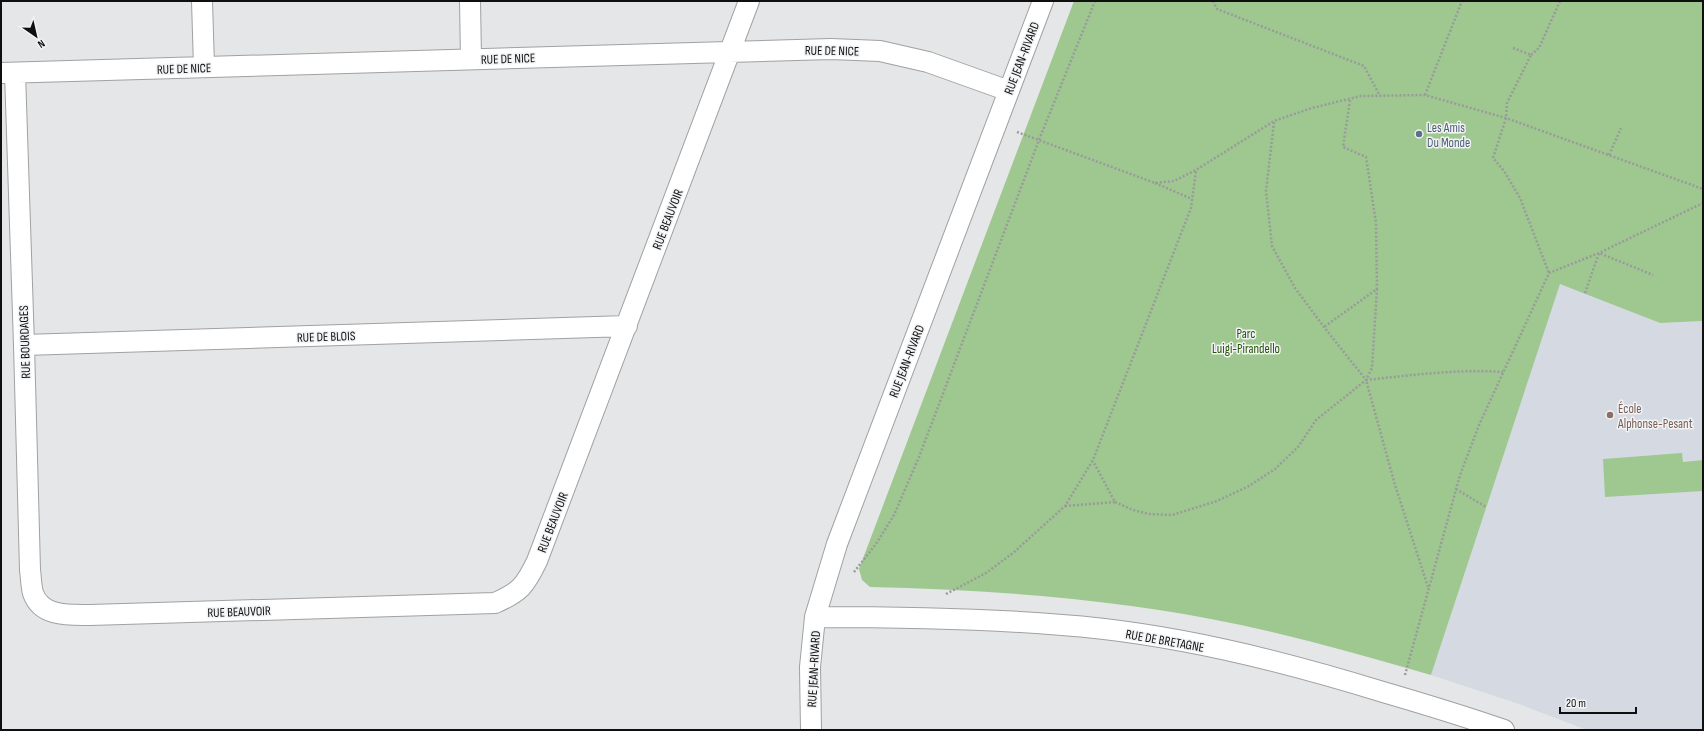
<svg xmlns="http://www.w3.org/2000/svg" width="1704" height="731" font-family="'Sofia Sans Condensed',sans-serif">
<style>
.built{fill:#d5dae2}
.green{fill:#9ec88f}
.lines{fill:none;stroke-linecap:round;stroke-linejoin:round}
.street-casing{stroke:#a0a1a2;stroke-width:22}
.path{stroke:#9a9a9b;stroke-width:2.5;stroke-dasharray:2 2;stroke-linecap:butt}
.street{stroke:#fff;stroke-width:20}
.service-dot{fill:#5c6f8a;stroke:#f2f3f5;stroke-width:1.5}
.education-dot{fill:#8d6e63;stroke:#f2f3f5;stroke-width:1.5}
.labels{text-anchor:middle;stroke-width:3;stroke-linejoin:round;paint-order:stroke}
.street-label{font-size:13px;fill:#0f0f0f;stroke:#f2f3f5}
.service-label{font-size:13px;fill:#4e5e75;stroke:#f2f3f5;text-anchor:start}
.park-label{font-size:13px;fill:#225404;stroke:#f2f3f5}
.education-label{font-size:13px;fill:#785e54;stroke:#f2f3f5;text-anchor:start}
</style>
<rect width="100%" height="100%" fill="#e5e6e7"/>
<path class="built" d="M1560,283L1660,323L1703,321V730H1587L1519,704L1431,675Z"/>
<path class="green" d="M1074,1H1703V321L1660,323L1560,284L1431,675C1368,657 1305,639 1241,625C1120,599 994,590 870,587L862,580L859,569Z
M1682,453L1683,462L1703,460V491L1605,497L1603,459Z"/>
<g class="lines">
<defs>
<path id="street" d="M202,1L204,67
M470,1L471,59
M1,73L831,49L880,51L928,62L1009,91
M15,73L24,345L30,570C31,577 31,586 33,593C41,617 69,615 90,615L495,603C520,592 525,586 537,561L749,1
M24,345L627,326
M815,617C898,617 980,618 1062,625C1171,633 1279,660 1383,692C1424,704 1464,716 1504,730
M811,730L810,667L815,617L837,544L1043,1"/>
</defs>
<use href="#street" class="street-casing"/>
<path class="path" d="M1213,1L1217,9L1364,66L1380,96
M1513,48L1531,55L1507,103L1506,118L1493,158L1504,171L1520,198L1549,273
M1531,55L1539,48L1560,1
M1425,95L1462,1
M1350,100L1343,147L1366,157L1376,223L1377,289
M1274,122L1266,191L1272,246L1295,288L1324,327L1366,380
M1017,132L1155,183L1174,181L1196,170L1274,121L1312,108L1361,96L1425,95L1506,118L1703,189
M1609,155L1621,128
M1155,183L1192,199
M1585,293L1599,253L1653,275
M1456,489L1486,507
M1115,502L1133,510L1149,514L1172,515L1217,501L1249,486L1275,469L1298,447L1316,420L1366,380L1372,368L1377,289L1324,327
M1065,506L1115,502L1093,461
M854,572L876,544L894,515L919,457L1039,140L1095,1
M1428,587L1395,485L1366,380C1412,375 1457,369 1503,372
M946,594L986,573L1013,553L1065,506L1093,460L1191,208L1196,171
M1405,675L1460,475L1479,425L1549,273L1599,253L1703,203"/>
<use href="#street" class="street"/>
</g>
<circle class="service-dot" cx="1419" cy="134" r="4"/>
<circle class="education-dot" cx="1610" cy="415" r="4"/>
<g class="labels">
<g class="street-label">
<text transform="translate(832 50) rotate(1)" y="5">RUE DE NICE</text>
<text transform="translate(508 58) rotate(-2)" y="5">RUE DE NICE</text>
<text transform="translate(1021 58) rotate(-69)" y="5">RUE JEAN-RIVARD</text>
<text transform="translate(184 68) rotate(-2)" y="5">RUE DE NICE</text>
<text transform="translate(667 219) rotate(-69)" y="5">RUE BEAUVOIR</text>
<text transform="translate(326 336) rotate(-2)" y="5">RUE DE BLOIS</text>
<text transform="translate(24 342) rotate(-92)" y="5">RUE BOURDAGES</text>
<text transform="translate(906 361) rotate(-69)" y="5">RUE JEAN-RIVARD</text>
<text transform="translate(552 522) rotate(-69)" y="5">RUE BEAUVOIR</text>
<text transform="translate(239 611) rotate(-2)" y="5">RUE BEAUVOIR</text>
<text transform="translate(1165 640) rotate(10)" y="5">RUE DE BRETAGNE</text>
<text transform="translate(813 669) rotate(-87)" y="5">RUE JEAN-RIVARD</text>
</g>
<g class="service-label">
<text x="1427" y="132">Les Amis<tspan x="1427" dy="15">Du Monde</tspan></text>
</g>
<g class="park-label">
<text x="1246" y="338">Parc<tspan x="1246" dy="15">Luigi-Pirandello</tspan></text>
</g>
<g class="education-label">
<text x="1618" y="413">École<tspan x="1618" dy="15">Alphonse-Pesant</tspan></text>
</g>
</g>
<rect width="1704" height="731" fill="none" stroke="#0f0f0f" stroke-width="4"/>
<g transform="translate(36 36) rotate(146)" stroke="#f2f3f5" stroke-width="3" paint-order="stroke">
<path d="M0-3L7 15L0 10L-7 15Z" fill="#0f0f0f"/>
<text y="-6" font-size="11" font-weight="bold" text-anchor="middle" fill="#0f0f0f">N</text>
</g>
<path d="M1560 707v6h76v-6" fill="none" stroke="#0f0f0f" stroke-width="2"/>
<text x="1566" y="707" font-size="12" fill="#0f0f0f" stroke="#f2f3f5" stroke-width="3" paint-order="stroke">20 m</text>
</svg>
